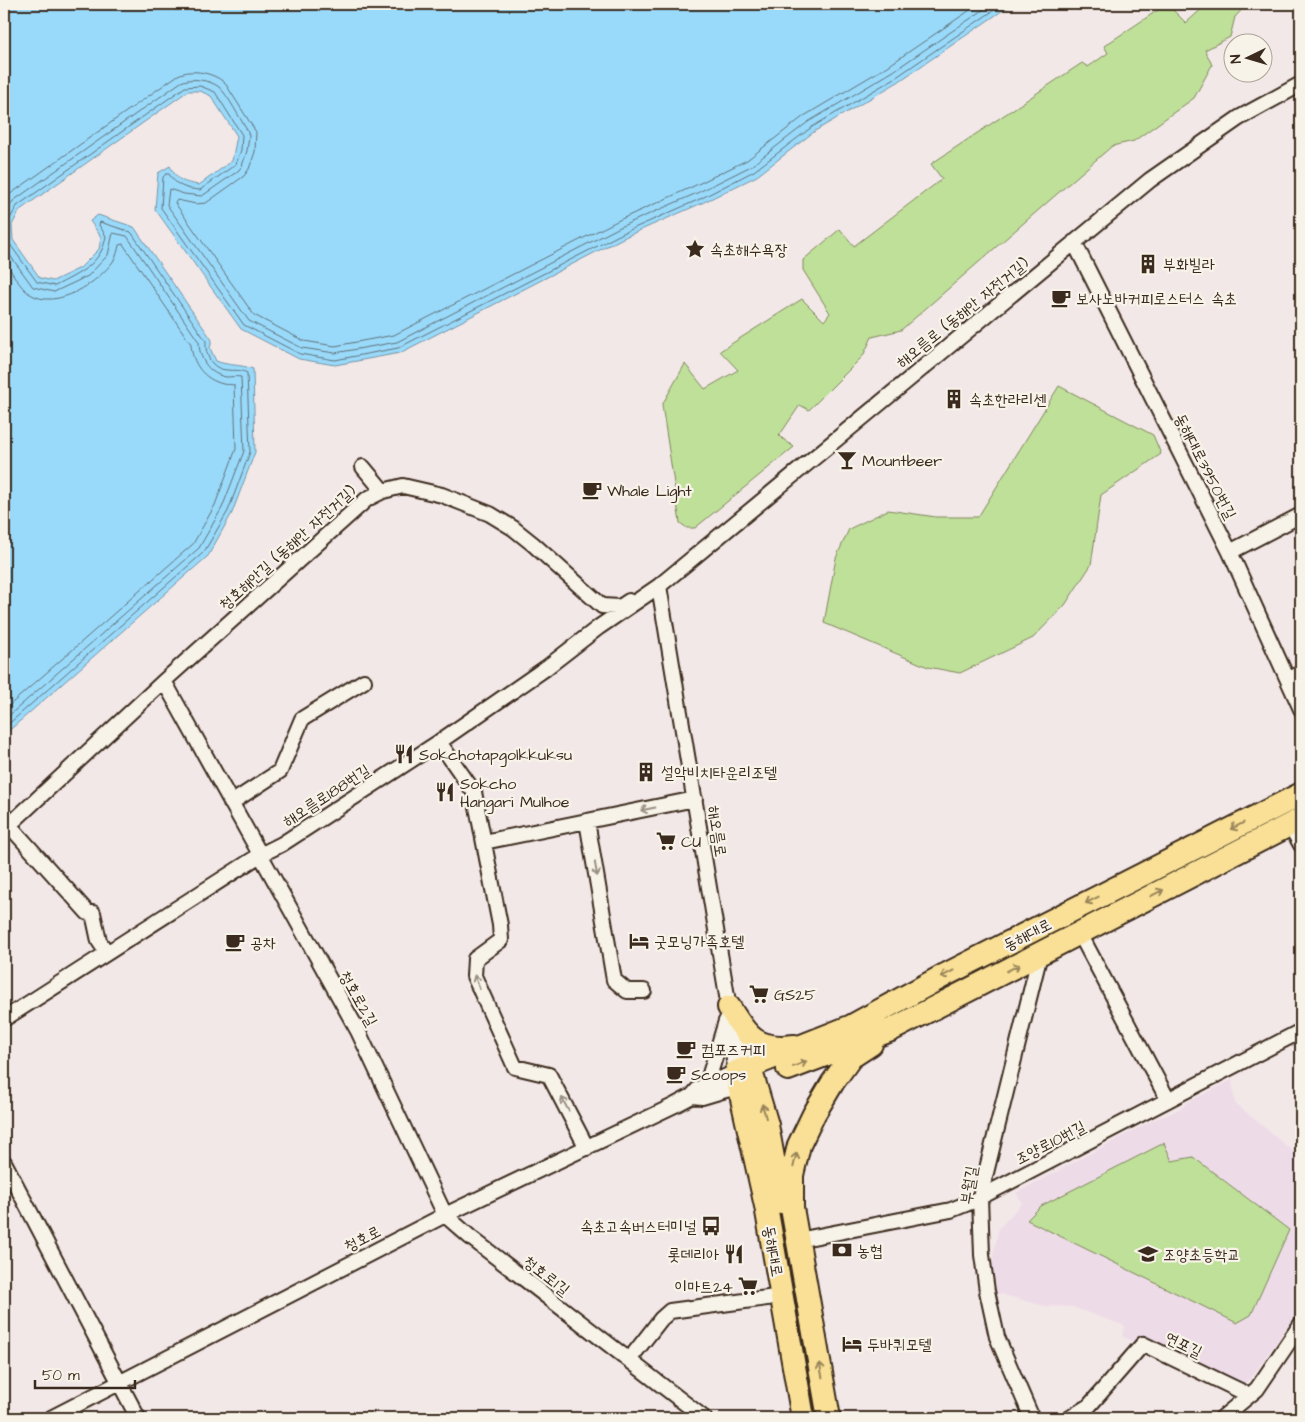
<svg xmlns="http://www.w3.org/2000/svg" width="1305" height="1422" font-family="'Architects Daughter','Poor Story',sans-serif">
<style>
.built{fill:#eedbe8}
.green{fill:#bfe099;stroke:#7d855c}
.water{fill:#99dafb;stroke:#7394a3}
.lines{fill:none;stroke-linecap:round;stroke-linejoin:round}
.shore{stroke:#617076;stroke-width:1}
.minor-casing{stroke:#3b2a1e;stroke-width:18}
.primary-casing{stroke:#3b2a1e;stroke-width:26}
.minor{stroke:#f7f3e8;stroke-width:14}
.primary{stroke:#f9e096;stroke-width:22}
.oneway{stroke:#998e83}
.oneway2{stroke:#9a855a}
.labels{text-anchor:middle;stroke-width:4.5;stroke-linejoin:round;paint-order:stroke}
.poi-label{font-size:16px;fill:#3b2a1e;stroke:#f7f3e8;text-anchor:start}
.street-label{font-size:16px;fill:#3b2a1e;stroke:#f7f3e8}
</style>
<rect width="100%" height="100%" fill="#f3e8e8"/>
<filter id="ink" filterUnits="userSpaceOnUse"><feTurbulence type="fractalNoise" baseFrequency=".02" numOctaves="2"/><feDisplacementMap in="SourceGraphic" scale="10" xChannelSelector="R" yChannelSelector="G"/><feConvolveMatrix kernelMatrix="1 2 1 2 8 2 1 2 1" color-interpolation-filters="sRGB"/></filter>
<g filter="url(#ink)">
<path class="built" d="M1232,1080L1235,1103L1301,1158V1308L1253,1375L1243,1385L1144,1336V1341L1138,1344L1122,1336L1125,1326L1072,1307L1044,1306L993,1292L988,1280L999,1228L1022,1203L1016,1193L1159,1117L1165,1116L1183,1107L1186,1103Z"/>
<path class="green" d="M1167,4L1186,23L1207,4H1247L1235,17L1230,37L1205,50L1212,65L1194,98L1134,141L1112,146L901,330L872,337L863,356L809,410L800,405L779,436L794,447L695,528H687L680,523L662,405L685,364L705,389L738,370L720,351L802,299L824,321L830,313L803,270V260L840,229L854,246L942,179L931,164L1082,63L1088,67L1108,53L1104,46Z
M1059,386L1153,435L1161,454L1101,495L1091,565L1065,605L1033,638L960,673L928,667L824,623L836,558L849,529L888,510L936,517H978Z
M1164,1143L1172,1161L1193,1157L1289,1230L1251,1315L1237,1323L1027,1220L1041,1206Z"/>
<path class="water" d="M4,4H1012L898,82L815,131L757,176L702,203L625,237L400,353L335,365L299,359L241,329L155,209L158,173L170,166C178,181 182,182 199,185L232,161L237,136L211,96L200,91H188L20,210L12,225L13,240L40,278L53,281L80,268L99,249L101,237L90,221L98,215L134,227L212,340L210,348L216,361C228,366 240,364 253,369L255,452L232,513L208,556L4,735Z"/>
<g class="lines">
<path class="shore" d="M4,200L9,195L178,75C192,68 214,73 225,83L256,132L255,152L249,169L244,176L206,203L196,204L177,200L175,203L254,315L304,341L335,346L394,335L617,221L694,186L747,160L804,116L888,66L979,4
M4,217L13,201L181,82C191,77 210,80 219,87C228,95 240,119 247,130L249,136L247,151L242,166L238,171L202,196L184,194L169,189L167,205L249,321L302,348L335,353L397,342L620,227L697,193L751,166L808,122L892,72L992,4
M4,247L33,287L54,292L88,276L108,255L113,233L127,236L199,342C199,358 208,374 226,377C231,377 236,376 241,377L244,451L222,508L199,548L4,720
M4,260C11,270 19,287 30,294C57,311 99,282 114,260C117,255 118,250 119,245L123,244L191,344C192,363 203,379 223,384C227,385 230,384 234,385L236,449L215,505L193,544L4,710
M4,728L204,552L228,511L250,452L247,373C240,369 235,371 227,370C211,369 205,355 206,341L131,232L100,222L99,225L106,236C102,264 78,274 55,286L37,282L9,243L7,224L17,206L185,87L200,86L215,92L242,135L241,150L236,164L200,190C186,189 176,186 169,174H166L163,177L161,208L244,325L300,354L335,360L398,348L623,233L700,199L754,171L812,127L895,78L1003,4"/>
<defs>
<path id="minor" d="M1074,242L1230,552L1301,709
M363,467L383,491
M1230,552L1301,515
M1288,680L1301,673
M164,681L358,1031L445,1215L470,1237L704,1418
M439,742L474,792L500,925L501,940L475,959L474,976L515,1067L549,1075L587,1148
M231,803L280,771L302,719L364,681
M587,821L614,980L627,991H644
M9,825L88,913H93L99,941L107,953
M1290,825L1301,845
M4,830L164,681L367,499L383,491L403,486L442,495L490,514L513,528L533,544L602,606L620,607L629,601
M484,842L695,799
M1079,932L1168,1100
M4,1019L260,855L282,844L439,742L546,668L599,627L659,586L1150,180L1239,118L1301,84
M736,1029L739,1033L750,1068
M704,1086L709,1077L726,1021
M692,1096L702,1097L739,1086
M4,1162L138,1418
M798,1240L951,1210L971,1202L1301,1031
M629,1360L661,1319L670,1311L782,1296
M51,1418L445,1215L675,1105L692,1096L698,1089L736,1072L730,1036V1014L659,586
M1032,1418L997,1337L987,1291L982,1255L980,1197L1040,954
M1070,1418L1089,1406L1143,1344L1249,1395
M1222,1418L1257,1389L1301,1324"/>
<path id="primary" d="M729,1007C747,1037 757,1051 795,1046
M750,1068L767,1125L781,1202
M788,1069L891,1030L1301,819
M803,1418L766,1206L736,1072L852,1026L945,975L1301,794
M829,1418L792,1208V1175L799,1145L814,1114L833,1082L851,1057L871,1044"/>
</defs>
<use href="#minor" class="minor-casing"/>
<use href="#primary" class="primary-casing"/>
<use href="#minor" class="minor"/>
<use href="#primary" class="primary"/>
</g>
<defs><path id="oneway-shaft" d="M-6 0H5M1.5-3L5.5 0L1.5 3" fill="none" stroke-width="1.6" stroke-linecap="round" stroke-linejoin="round" transform="scale(1.25)"/></defs>
<g class="oneway">
<use href="#oneway-shaft" transform="translate(648 809) rotate(169)"/>
<use href="#oneway-shaft" transform="translate(596 869) rotate(80)"/>
<use href="#oneway-shaft" transform="translate(477 982) rotate(-111)"/>
<use href="#oneway-shaft" transform="translate(565 1104) rotate(-118)"/>
</g>
<g class="oneway2">
<use href="#oneway-shaft" transform="translate(1237 826) rotate(153)"/>
<use href="#oneway-shaft" transform="translate(1157 893) rotate(-27)"/>
<use href="#oneway-shaft" transform="translate(1092 900) rotate(153)"/>
<use href="#oneway-shaft" transform="translate(1013 968) rotate(-27)"/>
<use href="#oneway-shaft" transform="translate(947 974) rotate(152)"/>
<use href="#oneway-shaft" transform="translate(800 1064) rotate(-22)"/>
<use href="#oneway-shaft" transform="translate(764 1111) rotate(-105)"/>
<use href="#oneway-shaft" transform="translate(795 1160) rotate(-77)"/>
<use href="#oneway-shaft" transform="translate(821 1370) rotate(-100)"/>
</g>
</g>
<defs>
<symbol id="sight-bare" viewBox="-9 -9 18 18"><path d="M0-6L1.8-2.2L6-1.7L2.9 1.2L3.7 5.4L0 3.3L-3.7 5.4L-2.9 1.2L-6-1.7L-1.8-2.2Z" fill="#3b2a1e" stroke="#f7f3e8" stroke-width="2.5" paint-order="stroke"/></symbol>
<symbol id="building-bare" viewBox="-9 -9 18 18"><path d="M-4-6H4V6H1V3H-1V6H-4ZM-2.5-4.3h1.7v1.8h-1.7ZM.8-4.3h1.7v1.8H.8ZM-2.5-1h1.7V.8h-1.7ZM.8-1h1.7V.8H.8Z" fill="#3b2a1e" stroke="#f7f3e8" stroke-width="2.5" paint-order="stroke"/></symbol>
<symbol id="cafe-bare" viewBox="-9 -9 18 18"><path d="M-5.5-4.5H6V0H3Q3 3.5 0 3.5H-2.5Q-5.5 3.5-5.5 0ZM3-3.2v2h1.7v-2ZM-6 4.5H4V6H-6Z" fill="#3b2a1e" stroke="#f7f3e8" stroke-width="2.5" paint-order="stroke"/></symbol>
<symbol id="bar-bare" viewBox="-9 -9 18 18"><path d="M-6-5H6L.8 .8V4.5H3.5V6h-7V4.5H-.8V.8Z" fill="#3b2a1e" stroke="#f7f3e8" stroke-width="2.5" paint-order="stroke"/></symbol>
<symbol id="restaurant-bare" viewBox="-9 -9 18 18"><path d="M-5-6h1v4h1v-4h1v4h1v-4h1v5L-1.5 .5V6h-2V.5L-5-1ZM5-6V6H3V1.5H1.5Q1.5-4 5-6Z" fill="#3b2a1e" stroke="#f7f3e8" stroke-width="2.5" paint-order="stroke"/></symbol>
<symbol id="supermarket-bare" viewBox="-9 -9 18 18"><path d="M-6-5.5h2.5l.6 2H6L4.5 2H-2.5L-4.4-4H-6ZM-1.5 3.2a1.3 1.3 0 1 0 .1 0ZM3 3.2a1.3 1.3 0 1 0 .1 0Z" fill="#3b2a1e" stroke="#f7f3e8" stroke-width="2.5" paint-order="stroke"/></symbol>
<symbol id="hotel-bare" viewBox="-9 -9 18 18"><path d="M-6-4.5h1.5V1H6V5H4.5V3h-9V5H-6ZM-4 0a1.8 1.8 0 1 1 3.6 0ZM.5 0V-2.5h3Q6-2.5 6 0Z" fill="#3b2a1e" stroke="#f7f3e8" stroke-width="2.5" paint-order="stroke"/></symbol>
<symbol id="bus-bare" viewBox="-9 -9 18 18"><path d="M-5-6H5V4H4V6H2V4H-2V6H-4V4H-5ZM-3.5-4V0h7V-4ZM-3.5 1.2v1.5H-2V1.2ZM2 1.2v1.5H3.5V1.2Z" fill="#3b2a1e" stroke="#f7f3e8" stroke-width="2.5" paint-order="stroke"/></symbol>
<symbol id="bank-bare" viewBox="-9 -9 18 18"><path d="M-6-4H6V4H-6ZM0-2.3a2.3 2.3 0 1 0 0 4.6a2.3 2.3 0 1 0 0-4.6Z" fill="#3b2a1e" stroke="#f7f3e8" stroke-width="2.5" paint-order="stroke"/></symbol>
<symbol id="school-bare" viewBox="-9 -9 18 18"><path d="M0-5L7-2L0 1L-7-2ZM-4 1L0 2.5L4 1V4Q0 6-4 4Z" fill="#3b2a1e" stroke="#f7f3e8" stroke-width="2.5" paint-order="stroke"/></symbol>
</defs>
<g fill-rule="evenodd">
<use href="#sight-bare" x="681" y="235" width="28" height="28"/>
<use href="#building-bare" x="1134" y="250" width="28" height="28"/>
<use href="#cafe-bare" x="1047" y="284" width="28" height="28"/>
<use href="#building-bare" x="940" y="385" width="28" height="28"/>
<use href="#bar-bare" x="833" y="446" width="28" height="28"/>
<use href="#cafe-bare" x="578" y="476" width="28" height="28"/>
<use href="#restaurant-bare" x="390" y="740" width="28" height="28"/>
<use href="#building-bare" x="632" y="758" width="28" height="28"/>
<use href="#restaurant-bare" x="431" y="778" width="28" height="28"/>
<use href="#supermarket-bare" x="652" y="827" width="28" height="28"/>
<use href="#hotel-bare" x="625" y="927" width="28" height="28"/>
<use href="#cafe-bare" x="221" y="928" width="28" height="28"/>
<use href="#supermarket-bare" x="745" y="980" width="28" height="28"/>
<use href="#cafe-bare" x="672" y="1035" width="28" height="28"/>
<use href="#cafe-bare" x="662" y="1060" width="28" height="28"/>
<use href="#bus-bare" x="697" y="1212" width="28" height="28"/>
<use href="#bank-bare" x="828" y="1236" width="28" height="28"/>
<use href="#restaurant-bare" x="720" y="1240" width="28" height="28"/>
<use href="#school-bare" x="1134" y="1240" width="28" height="28"/>
<use href="#supermarket-bare" x="734" y="1272" width="28" height="28"/>
<use href="#hotel-bare" x="838" y="1330" width="28" height="28"/>
</g>
<g class="labels">
<g class="poi-label">
<text x="710" y="255">속초해수욕장</text>
<text x="1163" y="270">부화빌라</text>
<text x="1076" y="304">보사노바커피로스터스 속초</text>
<text x="969" y="405">속초한라리센</text>
<text x="862" y="466">Mountbeer</text>
<text x="607" y="496">Whale Light</text>
<text x="419" y="760">Sokchotapgolkkuksu</text>
<text x="661" y="778">설악비치타운리조텔</text>
<text x="460" y="789">Sokcho<tspan x="460" dy="18">Hangari Mulhoe</tspan></text>
<text x="681" y="847">CU</text>
<text x="654" y="947">굿모닝가족호텔</text>
<text x="250" y="948">공차</text>
<text x="774" y="1000">GS25</text>
<text x="701" y="1055">컴포즈커피</text>
<text x="691" y="1080">Scoops</text>
<text x="696" y="1232" text-anchor="end">속초고속버스터미널</text>
<text x="857" y="1256">농협</text>
<text x="719" y="1260" text-anchor="end">롯데리아</text>
<text x="1163" y="1260">조양초등학교</text>
<text x="733" y="1292" text-anchor="end">이마트24</text>
<text x="867" y="1350">두바퀴모텔</text>
</g>
<g class="street-label">
<text transform="translate(962 312) rotate(-39)" y="6">해오름로 (동해안 자전거길)</text>
<text transform="translate(1206 466) rotate(63)" y="6">동해대로3950번길</text>
<text transform="translate(287 547) rotate(-42)" y="6">청호해안길 (동해안 자전거길)</text>
<text transform="translate(326 795) rotate(-33)" y="6">해오름로188번길</text>
<text transform="translate(718 831) rotate(81)" y="6">해오름로</text>
<text transform="translate(1027 934) rotate(-27)" y="6">동해대로</text>
<text transform="translate(359 998) rotate(61)" y="6">청호로2길</text>
<text transform="translate(1050 1142) rotate(-27)" y="6">조양로10번길</text>
<text transform="translate(968 1185) rotate(-81)" y="6">부월길</text>
<text transform="translate(362 1238) rotate(-27)" y="6">청호로</text>
<text transform="translate(774 1251) rotate(80)" y="6">동해대로</text>
<text transform="translate(547 1275) rotate(38)" y="6">청호로1길</text>
<text transform="translate(1184 1344) rotate(26)" y="6">연포길</text>
</g>
</g>
<rect width="1305" height="1422" fill="none" stroke="#f7f3e8" stroke-width="20"/>
<rect x="10" y="10" width="1285" height="1402" fill="none" stroke="#3b2a1e" stroke-width="2" filter="url(#ink)"/>
<g transform="translate(1248 58) rotate(265)"><circle r="24" fill="#f7f3e8" stroke="#aca397"/>
<path d="M0-4L9 19L0 12L-9 19Z" fill="#3b2a1e"/>
<text y="-8" font-size="14" font-weight="bold" text-anchor="middle" fill="#3b2a1e">N</text>
</g>
<path d="M35 1380v8h100v-8" fill="none" stroke="#3b2a1e" stroke-width="2.5"/>
<text x="42" y="1380" font-size="15" fill="#3b2a1e" stroke="#f7f3e8" stroke-width="4" paint-order="stroke">50 m</text>
</svg>
